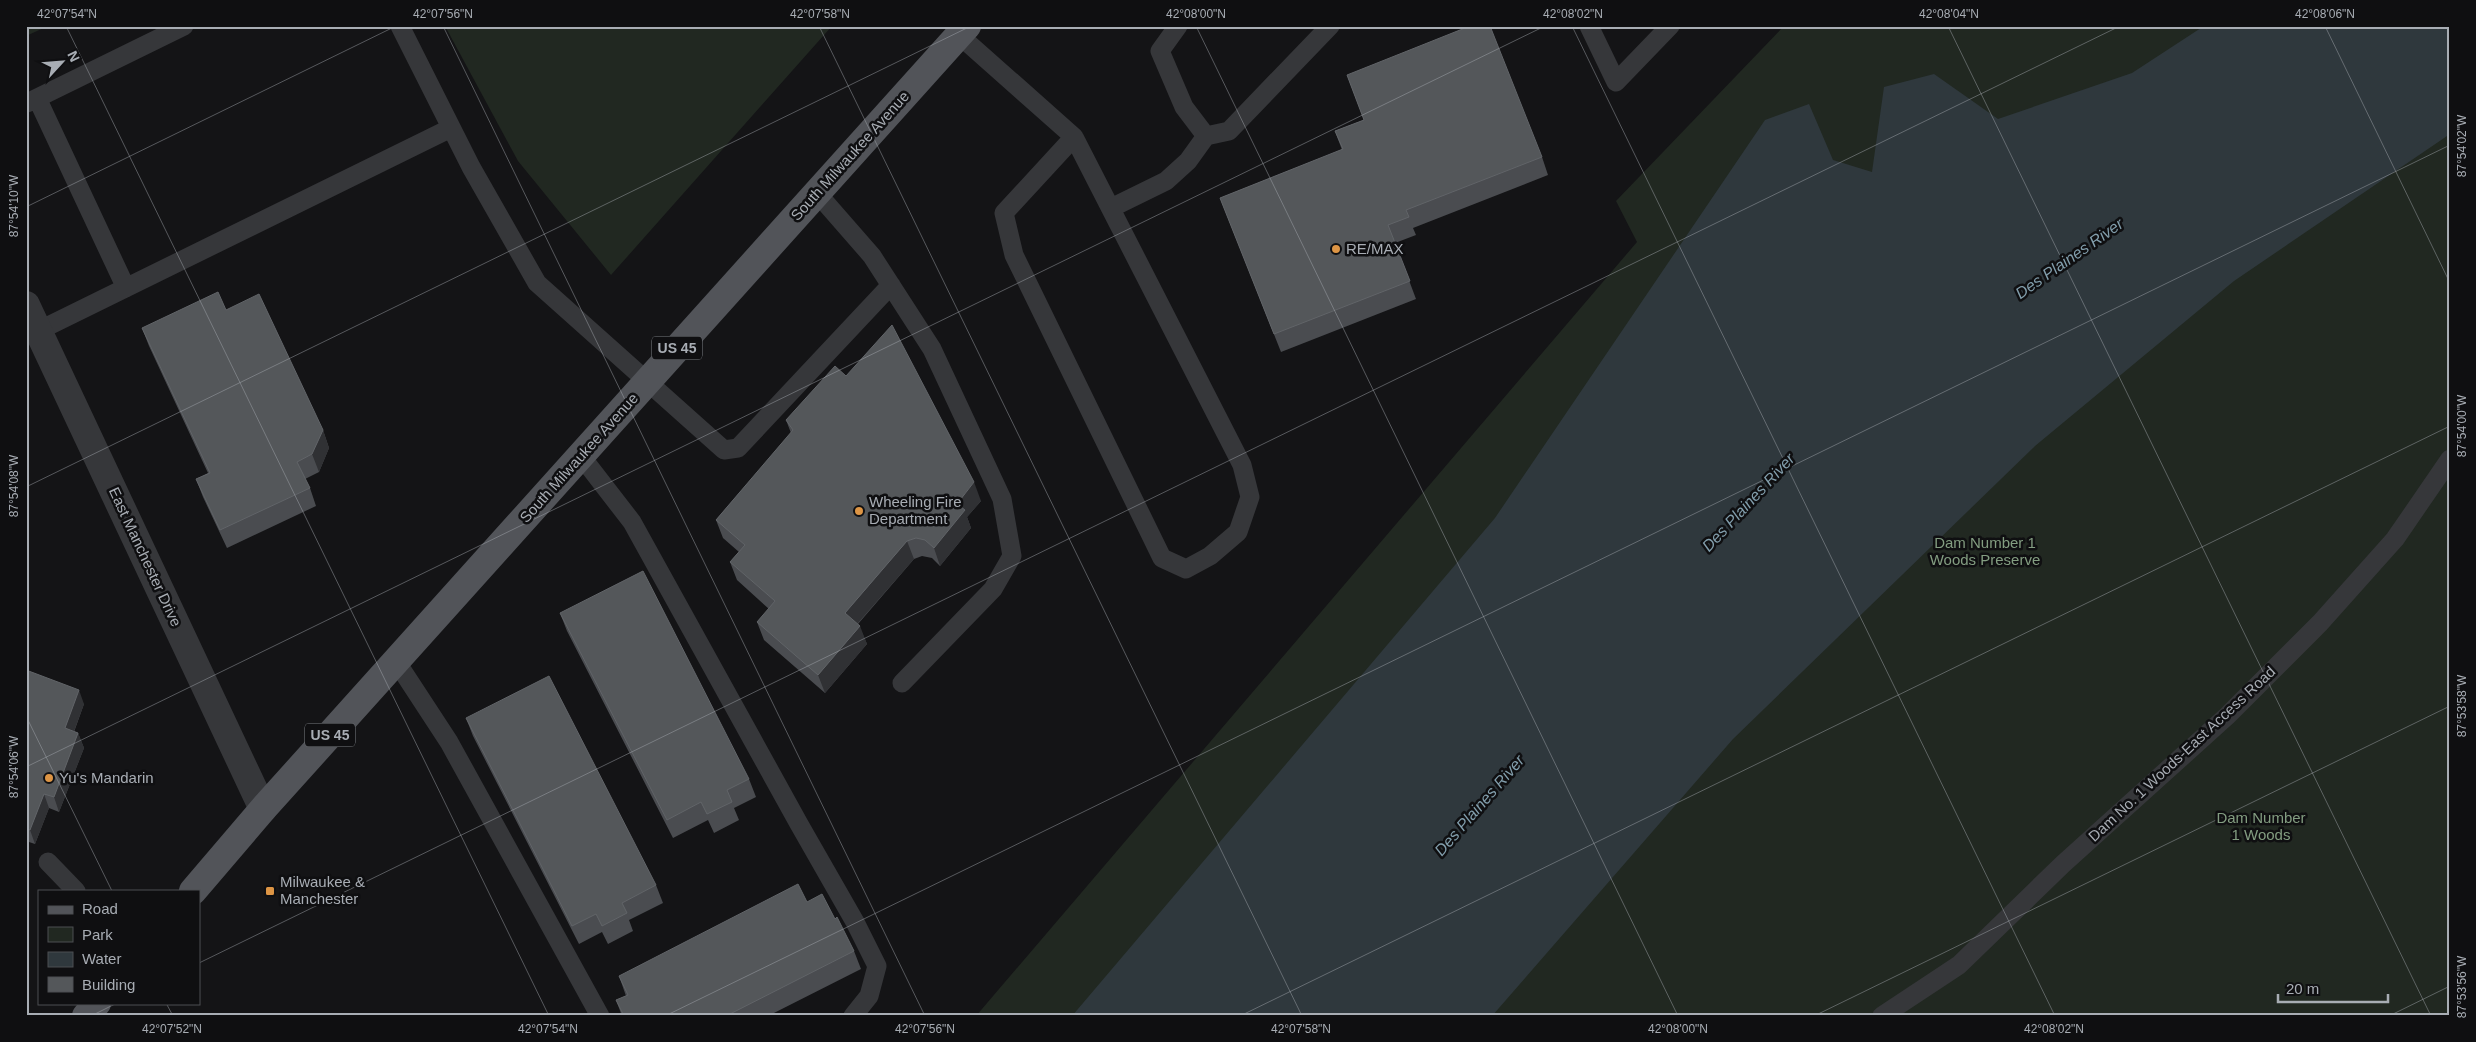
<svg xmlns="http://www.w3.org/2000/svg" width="2476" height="1042" font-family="Helvetica,sans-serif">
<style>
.green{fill:#212821}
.water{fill:#2f383d}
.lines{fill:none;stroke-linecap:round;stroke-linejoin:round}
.service{stroke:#36373a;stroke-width:19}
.minor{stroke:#36373a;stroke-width:28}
.primary{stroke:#525459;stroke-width:28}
.wall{fill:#4a4c50}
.shaded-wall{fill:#303134}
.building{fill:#54575a;stroke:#616468}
.ticks{fill:none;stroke:#a8adb4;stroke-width:1;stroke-opacity:0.45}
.poi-dot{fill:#dd9545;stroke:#0f0f11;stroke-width:2}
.labels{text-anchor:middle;stroke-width:5;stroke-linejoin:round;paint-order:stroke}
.shield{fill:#0f0f11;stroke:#7a7e83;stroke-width:1}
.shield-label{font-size:14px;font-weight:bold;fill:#a8adb4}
.street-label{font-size:15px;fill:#a8adb4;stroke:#0f0f11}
.poi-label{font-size:15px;fill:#a8adb4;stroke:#0f0f11;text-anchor:start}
.park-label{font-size:15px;fill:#839d81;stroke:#0f0f11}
.water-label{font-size:16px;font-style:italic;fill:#829eac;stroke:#0f0f11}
.neatline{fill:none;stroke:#a8adb4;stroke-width:2}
.ticks-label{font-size:12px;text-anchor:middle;fill:#a8adb4}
</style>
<rect width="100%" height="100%" fill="#141416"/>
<path class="green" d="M26,26H48L26,36Z
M445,26H832L611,275L518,161Z
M1784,26H2450V1016H976L1637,242L1616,201Z"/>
<path class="water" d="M2204,26H2450V134L2234,281L2035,446L1733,739L1492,1016H1072L1495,518L1765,120L1809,104L1833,160L1872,172L1884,87L1934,74L1998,119L2132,73Z"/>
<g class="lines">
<path class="service" d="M400,26L471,167L537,283L724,450L738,448L891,285
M1178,26L1160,51L1184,107L1206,136L1229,131L1330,26
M1589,26L1616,82L1670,26
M959,35L1074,137L1004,213L1014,255L1162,558L1186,569L1210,556L1238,532L1250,497L1242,465L1074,137
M37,98L126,288
M27,103L184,26
M817,193L872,256L932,349L1002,499L1012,556L993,589L902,683
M1111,208L1166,181L1188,161L1206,136
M38,331L451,128
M581,456L632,522L799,824L855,922L877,966L869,996L853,1016
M396,661L449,742L600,1016
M48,862L76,891
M1882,1016L1959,965L2063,864L2227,716L2320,623L2395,539L2450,459"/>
<path class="minor" d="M26,305L263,809"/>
<path class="primary" d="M193,891L263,809L967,26
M86,1016L97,1003"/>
</g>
<path class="wall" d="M1347,75L1542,157L1548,175L1413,228L1416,235L1395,243L1416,299L1281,352L1220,198L1342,150L1335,131L1364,120Z
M226,310L323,430L329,448L319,472L305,479L310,488L316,506L227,548L203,497L196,479L208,473L149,346L142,328Z
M786,420L981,501L967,517L971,528L940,566L932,558L922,556L914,559L858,624L867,644L825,693L764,640L757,622L769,609L737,580L730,562L739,552L723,538L716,520L791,433Z
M560,613L749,779L756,797L734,808L739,820L714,833L708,820L673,838L567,631Z
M26,670L84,704L74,732L78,733L84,748L59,812L49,808L35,844L26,841Z
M466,718L656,885L663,903L629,920L633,931L608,944L602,932L579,944L473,736Z
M807,902L835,919L854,951L861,969L768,1016H622L616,1000L626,996L619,976Z"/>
<path class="shaded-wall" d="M323,430L329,448L319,472L312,454Z
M974,482L981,501L967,517L971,528L940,566L934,548L957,504Z
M907,541L914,559L851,631L845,613Z
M860,626L867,644L825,693L818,675Z
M79,690L84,704L70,742L65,728Z
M78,733L84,748L59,812L54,797Z
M44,794L49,808L35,844L30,830Z"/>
<path class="building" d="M1470,26H1490L1542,157L1406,210L1409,217L1388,225L1410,281L1274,334L1220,198L1343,149L1335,131L1364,120L1347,75Z
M218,292L226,310L259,294L323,430L312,454L297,462L310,488L220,530L196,479L210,473L142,328Z
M892,325L974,482L957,504L965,510L934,548L925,540L916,538L907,541L845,613L860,626L818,675L757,622L775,601L730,562L745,545L716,520L793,430L786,420L835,366L846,376Z
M643,571L749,779L727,790L732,802L707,814L701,802L667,820L560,613Z
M26,670L79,690L65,728L78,733L54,797L44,794L30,830L26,828Z
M549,676L656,885L622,903L627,913L602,926L596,914L572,926L466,718Z
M798,884L807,902L822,894L835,919L837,917L854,951L726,1016H624L616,1000L628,995L619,976Z"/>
<path class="ticks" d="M66,26L549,1016M443,26L925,1016M819,26L1302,1016M1196,26L1678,1016M1572,26L2055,1016M1948,26L2431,1016M2325,26L2450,283M26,207L396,26M26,487L971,26M26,716L112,891M26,767L1545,26M199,963L2120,26M166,1003L173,1016M91,1016L117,1003M665,1016L2450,145M1240,1016L2450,426M1814,1016L2450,706M2389,1016L2450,986"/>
<g class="poi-dot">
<circle cx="1336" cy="249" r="5"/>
<circle cx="859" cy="511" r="5"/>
<circle cx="49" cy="778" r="5"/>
<rect x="265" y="886" width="10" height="10" rx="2.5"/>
</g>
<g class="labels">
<g class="shield">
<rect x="652" y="336.5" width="50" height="23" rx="4"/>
<rect x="305" y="723.5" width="50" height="23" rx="4"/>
</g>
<g class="shield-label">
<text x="677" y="353">US 45</text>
<text x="330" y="740">US 45</text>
</g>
<g class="street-label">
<text transform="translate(850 156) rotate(-48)" y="5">South Milwaukee Avenue</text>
<text transform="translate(579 458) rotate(-48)" y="5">South Milwaukee Avenue</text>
<text transform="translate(145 557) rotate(65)" y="5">East Manchester Drive</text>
<text transform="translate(2182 754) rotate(-43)" y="5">Dam No. 1 Woods-East Access Road</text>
</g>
<g class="poi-label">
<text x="1346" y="254">RE/MAX</text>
<text x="869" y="507">Wheeling Fire<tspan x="869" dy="17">Department</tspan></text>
<text x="59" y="783">Yu's Mandarin</text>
<text x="280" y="887">Milwaukee &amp;<tspan x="280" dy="17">Manchester</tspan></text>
</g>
<g class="park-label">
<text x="1985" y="548">Dam Number 1<tspan x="1985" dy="17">Woods Preserve</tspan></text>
<text x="2261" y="823">Dam Number<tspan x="2261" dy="17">1 Woods</tspan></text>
</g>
<g class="water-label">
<text transform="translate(2069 258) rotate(-35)" y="6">Des Plaines River</text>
<text transform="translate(1748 502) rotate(-47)" y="6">Des Plaines River</text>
<text transform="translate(1479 805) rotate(-49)" y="6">Des Plaines River</text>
</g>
</g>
<rect width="2476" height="1042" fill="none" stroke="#0f0f11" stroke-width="55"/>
<rect x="38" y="890" width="162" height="115" fill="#0f0f11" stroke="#4c4e52"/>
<rect x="48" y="906" width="25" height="8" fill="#525459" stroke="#4c4e52"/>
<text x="82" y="914" font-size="15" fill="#a8adb4">Road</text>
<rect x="48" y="927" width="25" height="15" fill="#212821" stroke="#4c4e52"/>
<text x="82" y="940" font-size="15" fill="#a8adb4">Park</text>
<rect x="48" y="952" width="25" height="15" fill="#2f383d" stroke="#4c4e52"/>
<text x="82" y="964" font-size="15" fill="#a8adb4">Water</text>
<rect x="48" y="977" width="25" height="15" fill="#54575a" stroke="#4c4e52"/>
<text x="82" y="990" font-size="15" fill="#a8adb4">Building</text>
<g transform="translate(62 62) rotate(64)" stroke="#0f0f11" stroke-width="4" paint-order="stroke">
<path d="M0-4L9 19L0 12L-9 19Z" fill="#a8adb4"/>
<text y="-8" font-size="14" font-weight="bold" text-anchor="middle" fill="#a8adb4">N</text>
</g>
<path d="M2278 994v8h110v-8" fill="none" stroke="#a8adb4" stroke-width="2.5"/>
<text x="2286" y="994" font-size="15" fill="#a8adb4" stroke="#0f0f11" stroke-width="4" paint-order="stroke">20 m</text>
<rect x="28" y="28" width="2420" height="986" class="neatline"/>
<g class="ticks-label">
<text x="67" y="18">42°07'54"N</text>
<text x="443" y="18">42°07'56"N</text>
<text x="820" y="18">42°07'58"N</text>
<text x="1196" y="18">42°08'00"N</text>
<text x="1573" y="18">42°08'02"N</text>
<text x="1949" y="18">42°08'04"N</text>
<text x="2325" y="18">42°08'06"N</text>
<text transform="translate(2462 146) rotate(-90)" y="4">87°54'02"W</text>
<text transform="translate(14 206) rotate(-90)" y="4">87°54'10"W</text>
<text transform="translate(2462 426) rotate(-90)" y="4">87°54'00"W</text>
<text transform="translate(14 486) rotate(-90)" y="4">87°54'08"W</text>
<text transform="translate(2462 706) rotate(-90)" y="4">87°53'58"W</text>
<text transform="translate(14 767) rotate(-90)" y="4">87°54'06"W</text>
<text transform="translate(2462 987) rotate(-90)" y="4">87°53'56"W</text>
<text x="172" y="1033">42°07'52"N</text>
<text x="548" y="1033">42°07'54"N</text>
<text x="925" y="1033">42°07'56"N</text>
<text x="1301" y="1033">42°07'58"N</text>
<text x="1678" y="1033">42°08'00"N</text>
<text x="2054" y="1033">42°08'02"N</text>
</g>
</svg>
